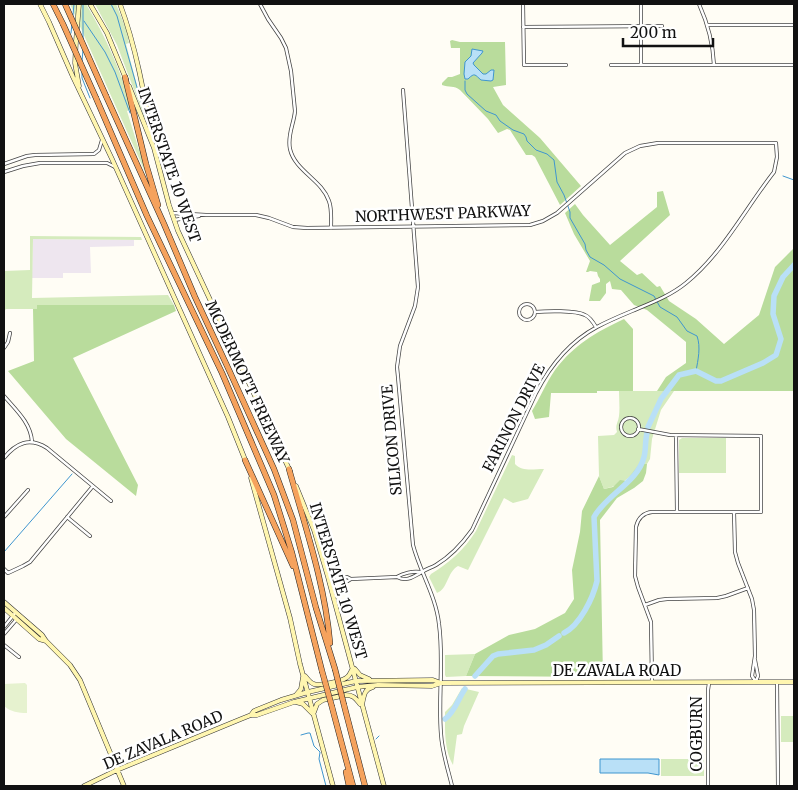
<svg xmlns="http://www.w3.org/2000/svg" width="798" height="790" font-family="Merriweather,serif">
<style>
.industrial{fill:#eee6ef}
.green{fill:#d5ebbd}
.forest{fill:#b9dc9c}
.pitch{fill:#e6f2cf}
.water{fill:#b9e0f7;stroke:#3f96cf}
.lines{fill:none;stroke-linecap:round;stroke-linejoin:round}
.stream{stroke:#3f96cf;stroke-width:1}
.river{stroke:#b9e0f7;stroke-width:5.5}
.street-casing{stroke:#444;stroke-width:4}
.secondary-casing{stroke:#333;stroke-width:5}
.highway-casing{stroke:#222;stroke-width:6}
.street{stroke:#fff;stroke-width:2.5}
.secondary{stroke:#fff6b0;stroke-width:4}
.highway{stroke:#f5a25d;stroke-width:5}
.highway-bridge-casing{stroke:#222;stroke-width:6;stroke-linecap:butt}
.highway-bridge{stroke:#f5a25d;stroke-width:5}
.labels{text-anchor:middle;stroke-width:5;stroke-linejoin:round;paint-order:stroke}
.street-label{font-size:15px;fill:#111;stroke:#fff}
</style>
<rect width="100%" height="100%" fill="#fffdf5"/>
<path class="industrial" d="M33,239L134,240V246L90,247L91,273H63V278H32Z"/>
<path class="green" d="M70,4H86C106,37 121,71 132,109L127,111L139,150H141L147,174H146Z
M95,4H116L127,31L129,43L126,44L146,119H145L117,45Z
M30,236L141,237L142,240L33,239L32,298L168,295L174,305H37V309H6L4,311V271L30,270Z
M619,391H674L661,410L652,439L650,459L647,464L640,463C628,480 624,484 604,489L599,476L598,436L614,435L617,432C615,425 618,423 619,416C620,408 619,399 619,391Z
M682,438H726V473H679V440Z
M512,455L515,456V464C522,472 534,469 544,469L528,499L513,503L504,498L468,570L458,566C447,572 448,589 437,593L429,577L431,574C449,563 464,550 476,531Z
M475,654L466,676L446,677L445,675V655Z
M462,688L479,692L464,726L462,734L457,735L453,765C444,749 445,730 445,712L452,705Z
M781,716H794V742H781Z
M661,759H704V776H661Z"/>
<path class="forest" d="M452,40L460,42H505L506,85L493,87L503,105L540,138L581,186L560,205L535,157L532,155H526L510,130L507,129L498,133L488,119L460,90C454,85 449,88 442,85V83L448,77H452L460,74V48H451L450,41Z
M663,191L670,215L620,261L637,275L642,273L657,287L660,286L669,301L696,319L724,344L759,315L775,267L794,248V391H657L666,377L686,363V342L647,310L634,305L621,290L612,289L610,281L606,284V293L600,301H589L592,285L600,282V279L598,276L597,272L590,271L588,272H586L590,261L574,234L565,213L575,204L583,215L610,245L657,207V192Z
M37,305H174L176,311L73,358L138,485L136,496L66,439L8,371L34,361L33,309H37Z
M624,319L633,329V391H597V393H551L549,417L535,419L532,411C540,398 546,383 555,370C574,345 596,332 624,319Z
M640,463L647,464L646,473L643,481L634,488L617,498L600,520L603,677L466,676L475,654L509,635L535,629L565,613L574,599L572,570L580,532L582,511L599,476L604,489L613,487L620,480L626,481Z"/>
<path class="pitch" d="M25,683L27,685V713C18,713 11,712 4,706V684Z"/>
<path class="water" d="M472,49L483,51L482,53L473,63L474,65L483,74H486L491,70H494L493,80L491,81L481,80C475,75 475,72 468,79H465L464,74L465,62L471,56Z
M600,759H659V775L648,773H600Z"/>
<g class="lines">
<path class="stream" d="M111,4L117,16L145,116
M73,15L74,4
M84,21L105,52L115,72L130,113
M71,33L72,24
M83,39V4
M82,61L83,50
M82,73V78L90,98
M465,81V90L467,94L486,111L496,115L500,121L513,130L524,134L526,137L527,141L536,150L547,154L554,160L557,182L564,195L570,212V218L585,244L586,250L590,257L604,265L620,279L654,296L660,307L677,317L687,331L697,336C701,347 698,360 696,371
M783,176L794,180
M4,552L72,474
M301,735L308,733H310L314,746L320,752L319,759L326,786
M376,739L379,736"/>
<path class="river" d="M648,427L661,399L679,375L696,371L716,381H721L763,363L776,355L781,339L773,314L774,296L783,277L794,265
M564,633C580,625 593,598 597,581L594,517C606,495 638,482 644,457C646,450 645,441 647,433
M475,676L493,656L498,654L534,650L546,645L559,636
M445,719C455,712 458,699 465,689"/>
<defs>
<path id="street" d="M260,4L268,19L281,38L286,48L291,71L295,111C294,124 287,135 290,149C295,171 322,180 329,201C332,209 331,219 331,228
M523,4L524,65H566
M641,4V65
M699,4C708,24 713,43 714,65
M708,25H794
M523,27L662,26
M611,65H794
M403,90L418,287L415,306L400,346L397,367L398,377L413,545C420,572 436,596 439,624C444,660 438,698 441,734C442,752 448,769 452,786
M4,164L27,156L35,155L94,154L99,150L102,140
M4,172L23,166L40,163H107L115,167
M172,213L206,215H256L269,218L293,227L307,228L530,225L543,221L557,213L625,153L640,146L658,143H776L777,157L774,172C745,209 723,253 686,283C670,296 651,303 632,311C620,316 608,321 597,327C569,342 550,366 536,393L472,530C462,544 451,556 436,565C431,568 426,569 422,572C413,577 407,582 397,577L351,579L346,582H329
M174,220L199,216
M519 312a8 8 0 1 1 16 0a8 8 0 1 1-16 0Z
M535,312C546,311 576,310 585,315C590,317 593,322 596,327
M4,348L8,342L10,333
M4,396C16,410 31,423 32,442
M621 427a9 9 0 1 1 18 0a9 9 0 1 1-18 0Z
M638,429L670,435L761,436V512H652C643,513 638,518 636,527L635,576L638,587L651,622L652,682
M676,436L677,511
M4,458C16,443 29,437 47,448L111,501
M734,512L735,552L738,563L752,599L754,610L755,656L752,676L756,682
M4,516V517L28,490
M67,517L90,536
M4,569L8,573L23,566L30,562L93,486
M328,577H347L351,579
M397,577C403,573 413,571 420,572
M645,605L659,600L667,599L717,598L726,596L748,588
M4,627L16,612
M4,634L16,620
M4,645L19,657
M755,660L758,676L756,681
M777,682L778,786
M708,786V690L709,683"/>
<path id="secondary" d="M40,4L49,22L73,77L112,159L228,417L246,462
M90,4L107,33L126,79
M120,4C136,47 144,93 152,139
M79,86L75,63L76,41L79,4
M129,86L154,148L169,205L178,231L290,471
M251,478L290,618L300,664L333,786
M296,486L314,530L328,577L384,786
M4,602L42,635L46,641L70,665L80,680L124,786
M4,608L39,639L46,641
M355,669L360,675L369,679
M305,676C308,679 310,683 314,684C319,686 342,681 346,678C350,676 351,671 353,668
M296,695L301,689L303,677
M296,702L303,704L312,713
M362,705C364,696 364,689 373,687
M314,712L317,704L323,700L346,695C354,695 356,699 360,704
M251,715L254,711L281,700L308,692L356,681L433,680L441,683L794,682
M84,786L117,770L241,719L251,715H257L294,702L357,687L378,685L432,686L441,683"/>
<path id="highway" d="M53,4L63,24
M125,77L146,164L158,205
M106,96L164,224L195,297L229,370L274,469L293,520L316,608L335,669
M96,98L147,216L222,373L274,495L292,553L322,671
M245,460L293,566
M289,469C305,526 325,584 330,643
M344,705L365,786
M332,707L353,786
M346,772L349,786"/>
</defs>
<use href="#street" class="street-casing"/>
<use href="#secondary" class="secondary-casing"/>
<use href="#highway" class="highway-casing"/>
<use href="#street" class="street"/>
<use href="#secondary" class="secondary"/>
<use href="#highway" class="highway"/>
<defs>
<path id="highway-bridge" d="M65,4L106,96
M63,24L96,98
M335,669L344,705
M322,671L332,707"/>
</defs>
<use href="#highway-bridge" class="highway-bridge-casing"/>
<use href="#highway-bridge" class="highway-bridge"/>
</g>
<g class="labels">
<g class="street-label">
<text transform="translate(169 165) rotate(71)" y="5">INTERSTATE 10 WEST</text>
<text transform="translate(443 214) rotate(-2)" y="5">NORTHWEST PARKWAY</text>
<text transform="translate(247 382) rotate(65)" y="5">MCDERMOTT FREEWAY</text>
<text transform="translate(514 418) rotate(-63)" y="5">FARINON DRIVE</text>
<text transform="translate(392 440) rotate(-95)" y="5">SILICON DRIVE</text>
<text transform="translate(338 581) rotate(73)" y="5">INTERSTATE 10 WEST</text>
<text x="617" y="676">DE ZAVALA ROAD</text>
<text transform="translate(697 734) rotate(-90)" y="5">COGBURN</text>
<text transform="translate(163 740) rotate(-23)" y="5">DE ZAVALA ROAD</text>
</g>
</g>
<rect width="798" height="790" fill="none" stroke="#111111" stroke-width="10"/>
<path d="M623 38v8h90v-8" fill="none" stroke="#111111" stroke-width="2.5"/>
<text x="630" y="38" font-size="15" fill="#111111" stroke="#ffffff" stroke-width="4" paint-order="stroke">200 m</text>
</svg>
